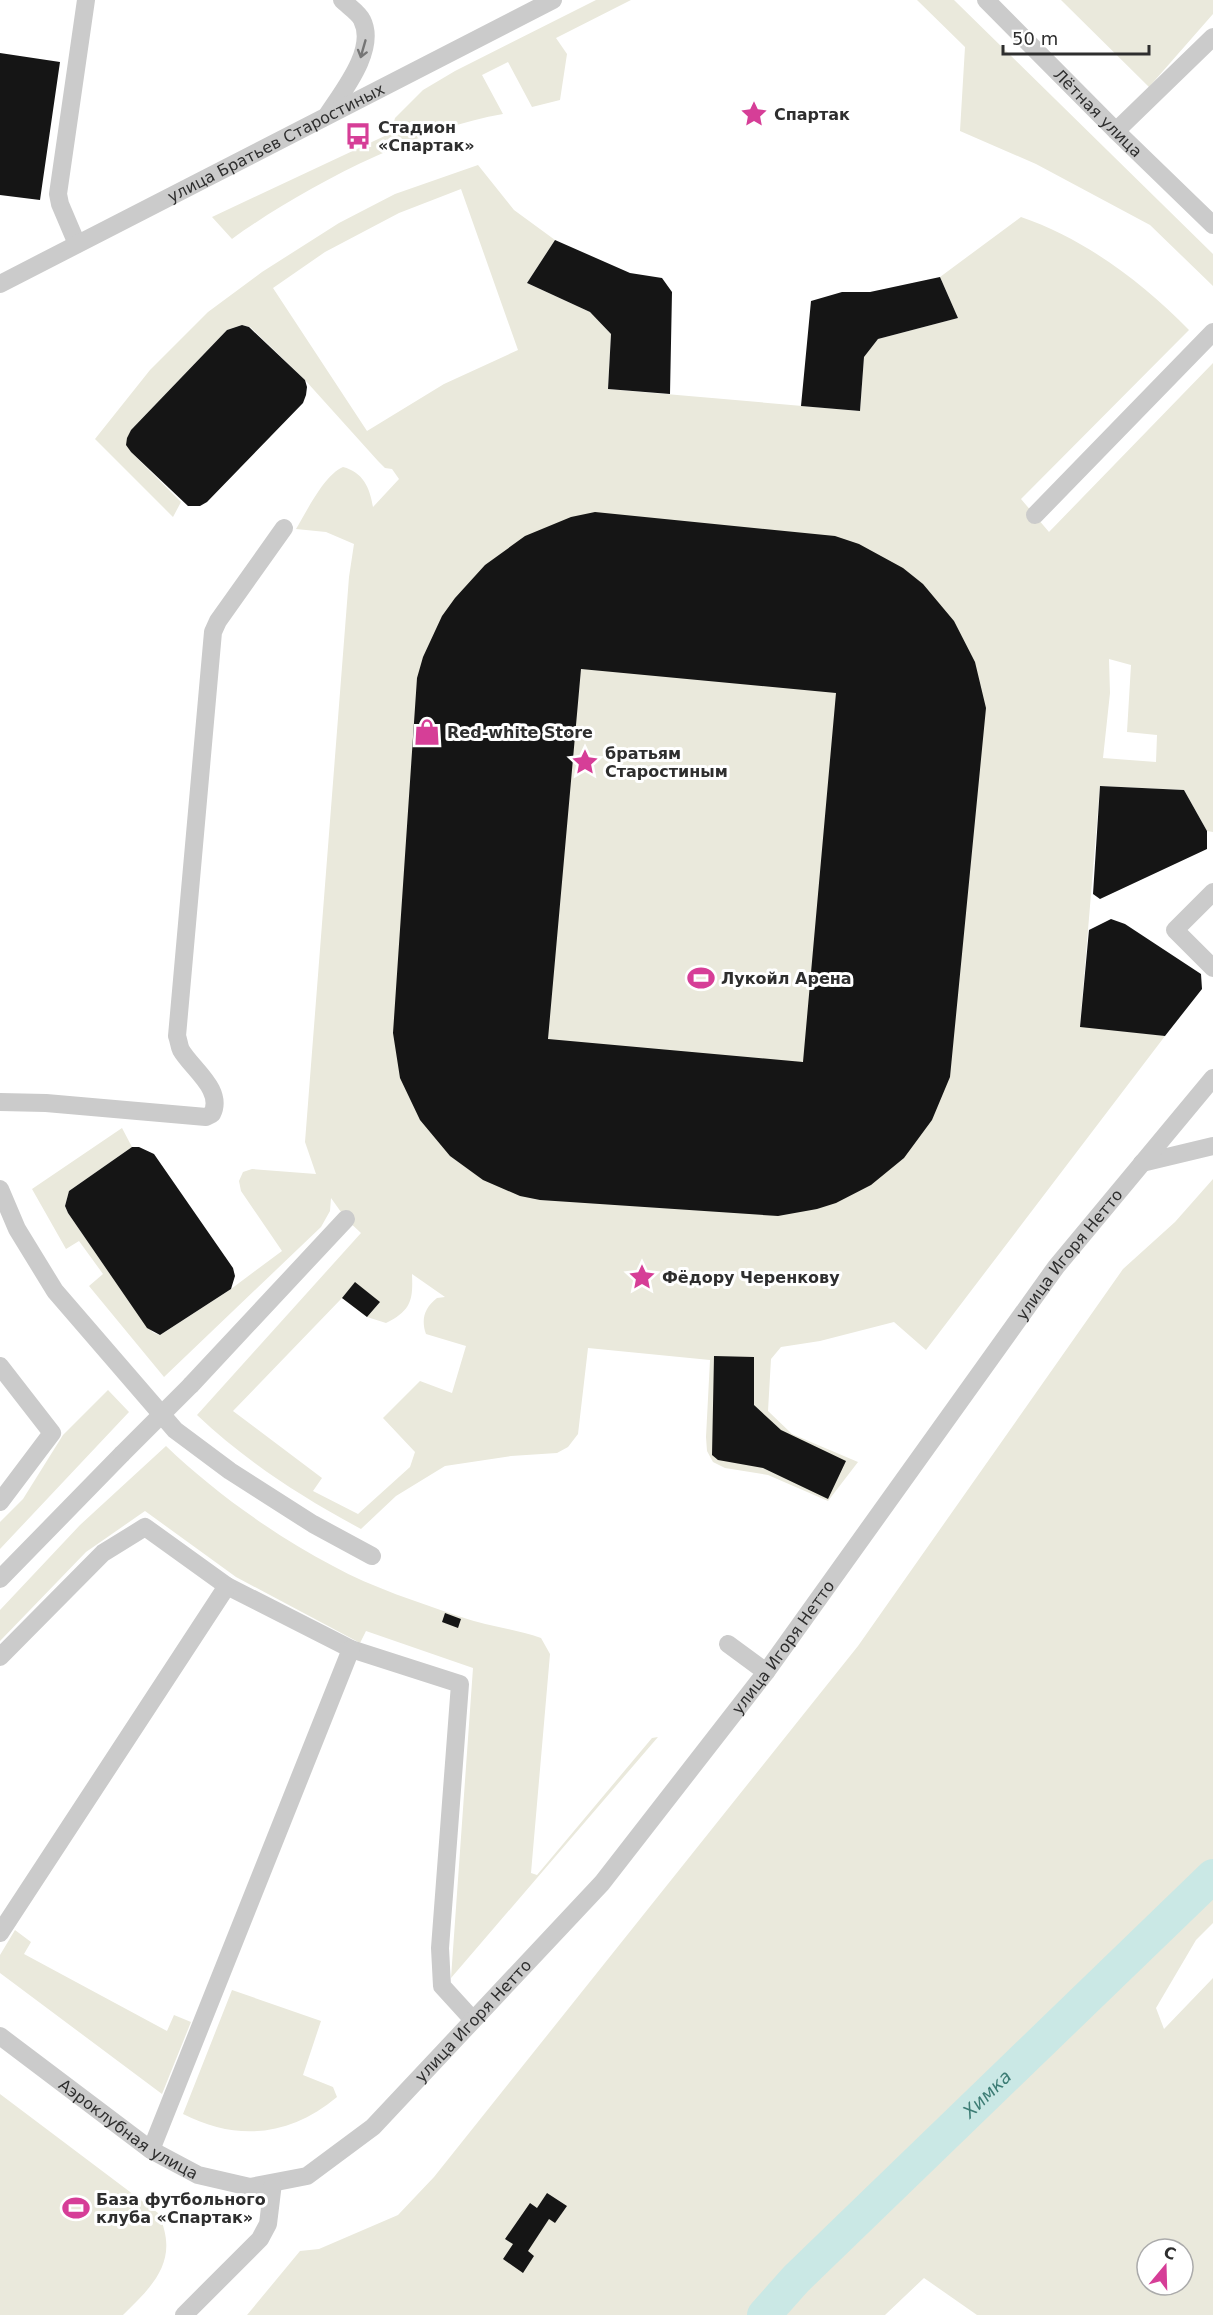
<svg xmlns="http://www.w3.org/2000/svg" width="1213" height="2315" font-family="'DejaVu Sans',sans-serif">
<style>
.green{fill:#eae9dc;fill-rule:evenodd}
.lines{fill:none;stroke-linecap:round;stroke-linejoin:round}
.river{stroke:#cae8e5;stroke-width:34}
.building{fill:#151515;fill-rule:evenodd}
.minor{stroke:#cbcbcb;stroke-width:18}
.minor-bridge{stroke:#cbcbcb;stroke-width:18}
.oneway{stroke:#757575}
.labels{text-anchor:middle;stroke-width:6;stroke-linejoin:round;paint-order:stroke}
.street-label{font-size:16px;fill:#2e2e2e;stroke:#fff}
.poi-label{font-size:16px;font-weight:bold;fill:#2e2e2e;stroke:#fff;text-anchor:start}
.water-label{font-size:18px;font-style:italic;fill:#3d7d75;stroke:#fff}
</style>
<rect width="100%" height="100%" fill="#fff"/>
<path class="green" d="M596,0H631L556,38L567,54L560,100L532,107L508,62L482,75L503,114C418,128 302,188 232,239L212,217L391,133L395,118L423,90L455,71Z
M917,0H954L1213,254V286L1150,225L1036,164L960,131L965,47Z
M1061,0H1213V14L1149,87Z
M478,165L514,210L555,240L527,283L590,312L611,334L608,389L860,411L864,357L878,339L958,318L940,277L1021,217C1085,239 1142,282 1189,330L1021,499L1049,532L1213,363V832L1207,831L1184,790L1100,786L1080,1026L1165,1036L926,1350L894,1322L820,1341L781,1347L771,1359L768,1411L792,1434L858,1462L828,1501L768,1475L725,1468L713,1462L707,1451L706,1437L710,1360L588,1348L578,1434L568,1447L557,1453L511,1456L445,1466L396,1496L361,1529C300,1496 247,1462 197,1415L361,1233L346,1219L331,1198L330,1211L321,1227L164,1377L89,1286L103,1274L79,1241L66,1249L32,1189L122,1128L132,1147L69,1191L65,1206L68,1213L147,1327L154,1333L160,1335L231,1289L282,1251L241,1191L239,1181L243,1172L252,1169L316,1174L305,1142L349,577L354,544L326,532L296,529C307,511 324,475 343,467C363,472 370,488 373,507L399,479L392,469L385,468L378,461L305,380L250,327L242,325L227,330L131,430C127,439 125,443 131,452L181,502L173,517L95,439L150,370L208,312L262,272L339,223L395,194ZM461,189L518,350L444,384L367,431L273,288L325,252L399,213ZM1109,659L1131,665L1127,732L1157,735L1156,762L1103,758L1110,693ZM412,1274L445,1297L437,1298C424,1308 421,1320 426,1334L466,1346L452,1393L420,1381L383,1418L415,1452L410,1467L358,1514L313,1491L322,1478L233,1411L342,1298L367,1317L386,1323C412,1310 413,1299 412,1274Z
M1213,1179V1923L1196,1940L1156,2008L1164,2029L1213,1978V2315H977L924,2278L885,2315H247L300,2251L319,2249L398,2215L434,2177L858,1646L1123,1269L1175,1222ZM1147,2249H1183V2285H1147Z
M108,1390L129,1412L0,1549V1522L23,1499L63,1435Z
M166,1446C214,1492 274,1535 333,1566C373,1588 418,1602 461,1617C487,1626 515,1629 541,1638L550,1654L531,1873L537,1875L652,1738L658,1737L451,1978L473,1668L366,1631L360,1643L236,1577L145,1511L86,1552L0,1641V1610L80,1525Z
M15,1930L31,1942L24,1954L167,2031L174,2015L191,2022L162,2094L0,1973V1955Z
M232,1990L321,2021L303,2075L333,2087L337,2097C290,2136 238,2142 183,2114Z
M0,2094L158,2213C180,2259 155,2284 123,2315H0Z"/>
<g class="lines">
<path class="river" id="s1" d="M764,2315L796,2279L1213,1876"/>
</g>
<path class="building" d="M0,53L60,62L40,200L0,195Z
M555,240L630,273L662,278L672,292L670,394L608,389L611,334L590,312L527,283Z
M940,277L958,318L878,339L864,357L860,411L801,406L811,301L842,292H870Z
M242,325L249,327L305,380L307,387L306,395L303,403L207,502L200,506H188L131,452L126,445L127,438L131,430L227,330Z
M595,512L835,536L859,544L903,568L923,584L954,621L975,662L986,708L950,1077L932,1120L904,1158L871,1185L836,1203L817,1209L778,1216L540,1200L520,1196L483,1180L450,1156L420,1120L400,1078L393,1033L417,678L423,657L442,616L455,598L485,565L525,536L571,517ZM581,669L836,693L803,1062L548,1039Z
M1100,786L1184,790L1207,831V849L1100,899L1093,894Z
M1111,919L1125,924L1201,974L1202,989L1165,1036L1080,1027L1089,930Z
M132,1147H139L154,1154L233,1268L235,1276L231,1289L160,1335L147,1328L68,1213L65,1206L69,1191Z
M355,1282L380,1302L367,1317L342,1298Z
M714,1356L754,1357V1405L781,1430L846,1461L828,1499L763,1468L718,1460L712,1455Z
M445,1613L461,1619L458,1628L442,1622Z
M547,2193L567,2206L555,2223L549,2219L528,2251L534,2256L523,2273L503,2259L513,2244L505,2239L530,2203L537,2208Z"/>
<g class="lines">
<g class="minor">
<path id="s2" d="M986,0L1116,131L1213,225"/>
<path d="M328,114C343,91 377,49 362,20C359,13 348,6 342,0"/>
<path d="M1116,131L1213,37"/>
<path d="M77,244L60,204L58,194L86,0"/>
<path id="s3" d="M0,284L553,0"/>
<path d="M1035,515L1213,332"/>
<path d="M1213,892L1175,930L1213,968"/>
<path d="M0,1102L46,1103L206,1117L212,1114C224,1090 192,1069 181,1050C179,1046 179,1041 177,1036L213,632L218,621L284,528"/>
<path d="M1142,1163L1213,1146"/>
<path d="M0,1189L17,1229L55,1291L175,1430L230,1471L313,1524L372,1556"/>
<path d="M0,1366L52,1433L0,1502"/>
<path d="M191,1385L346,1219"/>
<path d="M0,1579L122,1454"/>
<path d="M728,1644L766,1672"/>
<path d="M0,1657L103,1553L145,1527L227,1586L351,1649L460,1684L440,1948L442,1986L473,2020"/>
<path d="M0,1933L227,1586"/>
<path id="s4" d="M0,2036L151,2150L198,2175L250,2187L307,2176L373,2127L602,1883L766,1672L1056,1267L1213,1078"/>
<path d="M151,2150L351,1649"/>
<path d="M184,2315L260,2239L268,2224L273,2183"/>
</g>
<path class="minor-bridge" d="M122,1454L191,1385"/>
</g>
<defs><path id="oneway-shaft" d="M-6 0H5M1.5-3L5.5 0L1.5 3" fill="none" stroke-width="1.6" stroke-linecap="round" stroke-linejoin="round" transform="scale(1.5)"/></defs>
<use class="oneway" href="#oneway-shaft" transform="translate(363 49) rotate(106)"/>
<defs>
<symbol id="sight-bare" viewBox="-9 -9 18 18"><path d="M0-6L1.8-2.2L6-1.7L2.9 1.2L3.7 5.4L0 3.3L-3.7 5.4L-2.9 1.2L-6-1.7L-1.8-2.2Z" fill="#d63e97" stroke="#fff" stroke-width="2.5" paint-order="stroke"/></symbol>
<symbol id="bus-bare" viewBox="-9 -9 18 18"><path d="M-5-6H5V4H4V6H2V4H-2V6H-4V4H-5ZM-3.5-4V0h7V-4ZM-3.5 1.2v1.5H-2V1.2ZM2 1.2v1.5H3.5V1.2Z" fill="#d63e97" stroke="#fff" stroke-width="2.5" paint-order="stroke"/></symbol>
<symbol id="shop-bare" viewBox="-9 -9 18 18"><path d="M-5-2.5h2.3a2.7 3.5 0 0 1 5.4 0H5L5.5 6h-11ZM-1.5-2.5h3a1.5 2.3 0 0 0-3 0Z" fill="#d63e97" stroke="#fff" stroke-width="2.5" paint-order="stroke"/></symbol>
<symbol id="stadium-bare" viewBox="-9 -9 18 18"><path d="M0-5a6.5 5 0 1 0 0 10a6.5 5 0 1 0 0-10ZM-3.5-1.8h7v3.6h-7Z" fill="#d63e97" stroke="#fff" stroke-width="2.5" paint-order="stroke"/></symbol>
</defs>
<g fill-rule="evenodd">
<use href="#sight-bare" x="735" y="95" width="38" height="38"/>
<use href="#bus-bare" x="339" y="117" width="38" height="38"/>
<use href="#shop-bare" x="408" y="713" width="38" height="38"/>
<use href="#sight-bare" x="566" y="743" width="38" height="38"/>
<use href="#stadium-bare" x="682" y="959" width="38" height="38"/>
<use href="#sight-bare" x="623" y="1258" width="38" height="38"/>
<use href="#stadium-bare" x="57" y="2189" width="38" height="38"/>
</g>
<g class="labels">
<g class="street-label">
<text dy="6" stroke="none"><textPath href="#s2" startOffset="159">Лётная улица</textPath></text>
<text dy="6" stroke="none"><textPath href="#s3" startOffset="310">улица Братьев Старостиных</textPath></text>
<text dy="6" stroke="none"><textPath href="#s4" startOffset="1554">улица Игоря Нетто</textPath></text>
<text dy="6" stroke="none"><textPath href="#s4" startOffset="1068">улица Игоря Нетто</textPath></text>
<text dy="6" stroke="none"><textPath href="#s4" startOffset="582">улица Игоря Нетто</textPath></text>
<text dy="6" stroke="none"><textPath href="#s4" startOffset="159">Аэроклубная улица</textPath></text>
</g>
<g class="poi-label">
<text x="774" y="120">Спартак</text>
<text x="378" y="133">Стадион<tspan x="378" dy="18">«Спартак»</tspan></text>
<text x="447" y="738">Red-white Store</text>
<text x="605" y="759">братьям<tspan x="605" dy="18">Старостиным</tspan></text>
<text x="721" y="984">Лукойл Арена</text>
<text x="662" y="1283">Фёдору Черенкову</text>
<text x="96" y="2205">База футбольного<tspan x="96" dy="18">клуба «Спартак»</tspan></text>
</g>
<g class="water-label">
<text dy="6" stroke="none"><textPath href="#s1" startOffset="314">Химка</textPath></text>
</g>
</g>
<g transform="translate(1165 2267) rotate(19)"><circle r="28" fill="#ffffff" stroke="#ababab" stroke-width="1.5"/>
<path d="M0-4.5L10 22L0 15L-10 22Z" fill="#d63e97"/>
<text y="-9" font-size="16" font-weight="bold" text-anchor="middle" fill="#2e2e2e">С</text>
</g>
<path d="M1003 45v9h146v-9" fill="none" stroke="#2e2e2e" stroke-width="3"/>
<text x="1012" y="45" font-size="18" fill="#2e2e2e" stroke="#ffffff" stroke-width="4.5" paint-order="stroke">50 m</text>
</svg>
